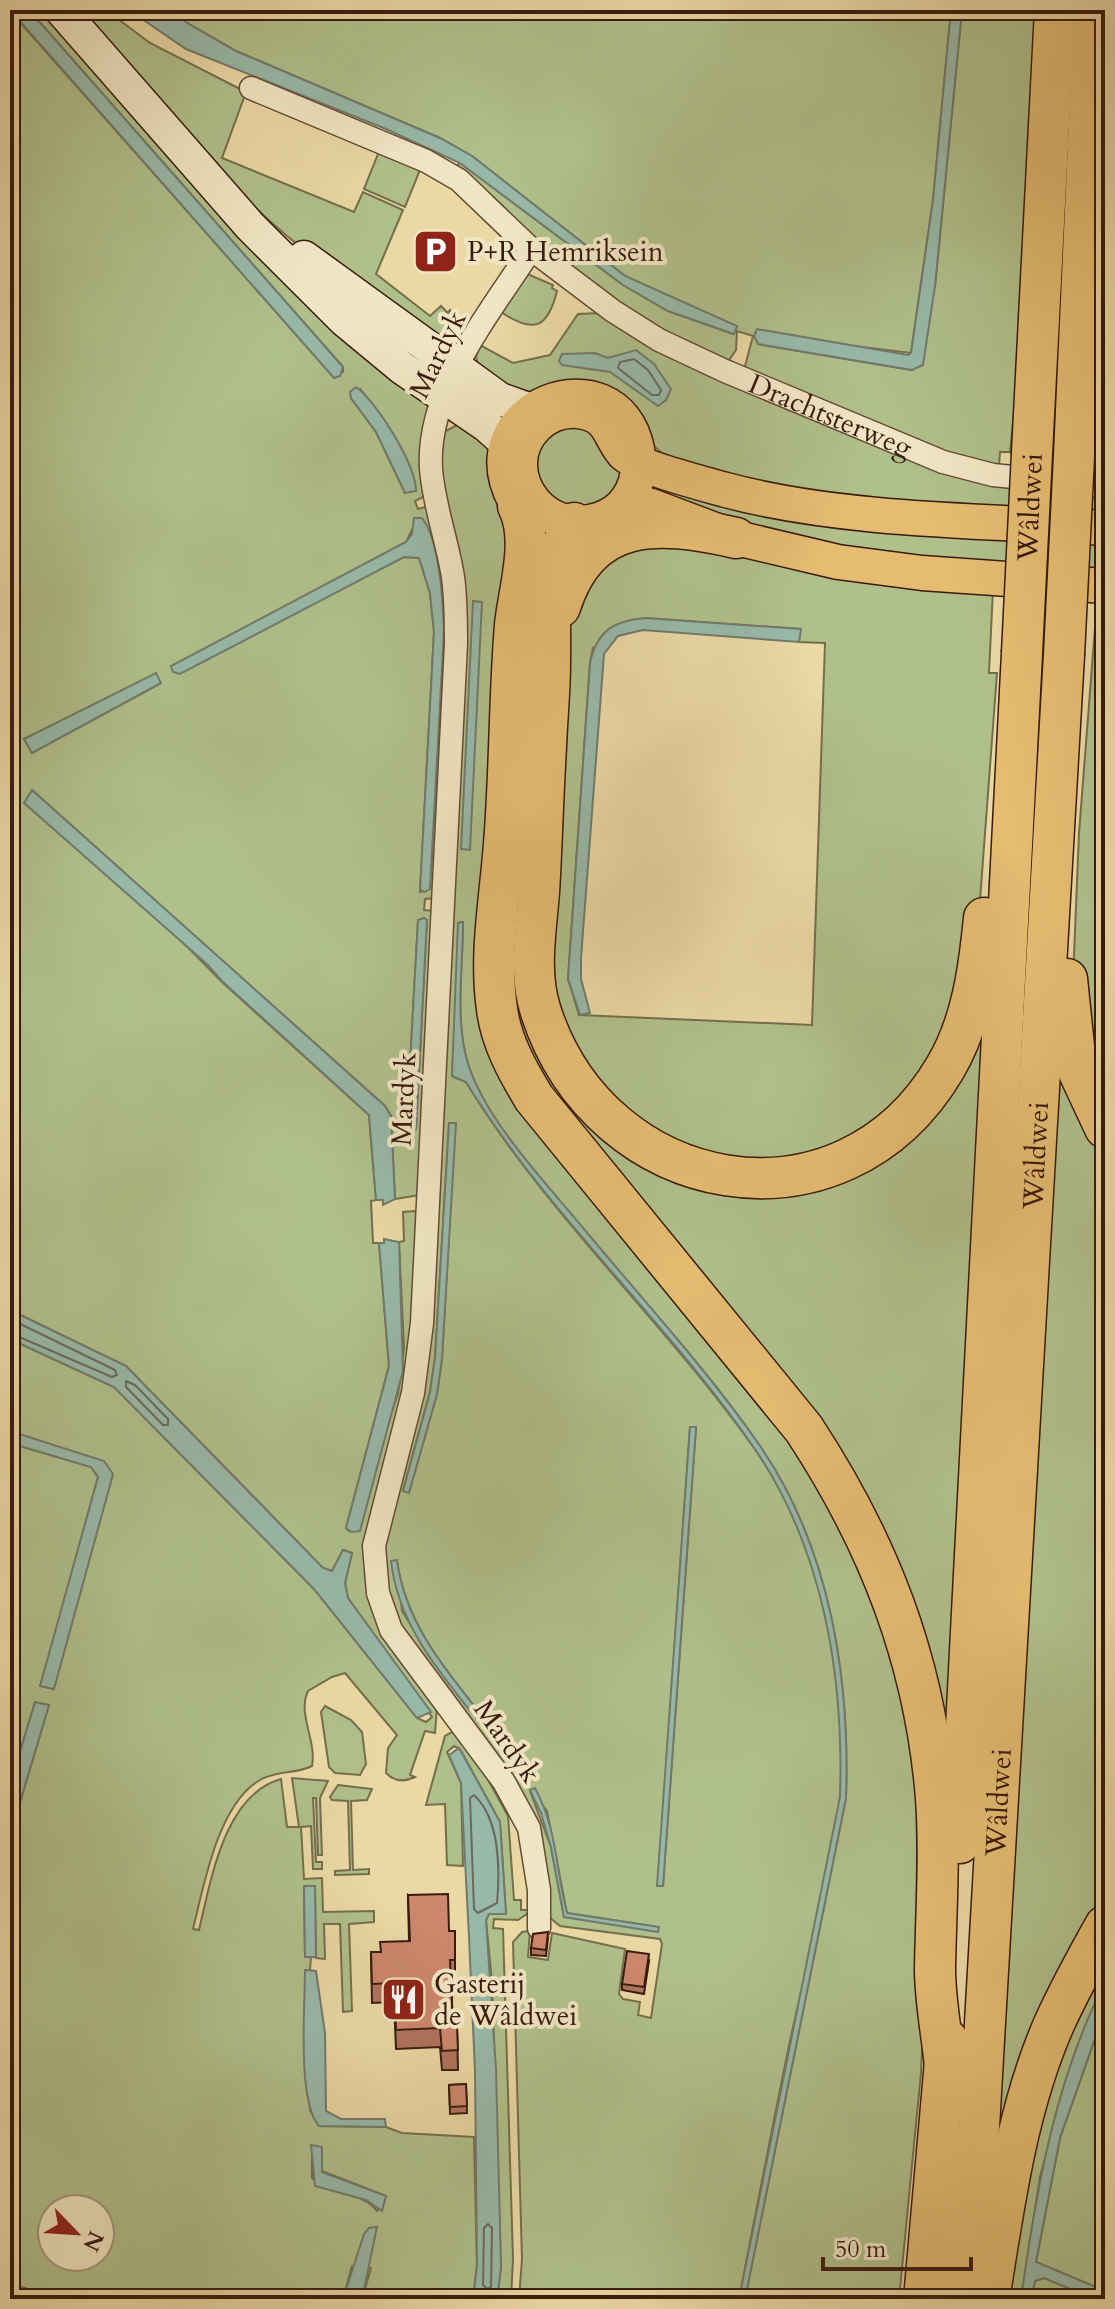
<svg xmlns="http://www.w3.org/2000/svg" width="1115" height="2309" font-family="Cardo,serif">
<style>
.green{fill:#b0c08b;stroke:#756e4c;stroke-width:2;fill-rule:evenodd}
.water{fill:#98b9a9;stroke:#727a6b;stroke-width:2}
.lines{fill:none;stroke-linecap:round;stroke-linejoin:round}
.shore{stroke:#696a5b;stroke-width:2}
.street-casing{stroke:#664a33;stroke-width:25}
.secondary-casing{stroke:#3a1b0d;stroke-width:35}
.primary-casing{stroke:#3a1b0d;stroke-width:37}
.highway-casing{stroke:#3a1b0d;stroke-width:43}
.street{stroke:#f1e6c4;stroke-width:22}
.secondary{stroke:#f1e6c4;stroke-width:32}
.primary{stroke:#e5bc72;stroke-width:34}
.highway{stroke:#e5bc72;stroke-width:40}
.highway-bridge-casing{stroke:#3a1b0d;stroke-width:43;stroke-linecap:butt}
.highway-bridge{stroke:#e5bc72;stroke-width:40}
.wall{fill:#af745d;stroke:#3a1b0d;stroke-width:2}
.building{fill:#cc876c;stroke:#3a1b0d;stroke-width:2}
.labels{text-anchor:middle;stroke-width:8;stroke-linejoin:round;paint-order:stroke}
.poi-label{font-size:28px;fill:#3a1b0d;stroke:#f1e6c4;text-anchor:start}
.street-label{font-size:28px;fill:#3a1b0d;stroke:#f1e6c4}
</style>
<rect width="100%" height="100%" fill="#ead8a5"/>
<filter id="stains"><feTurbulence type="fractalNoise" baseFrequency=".0025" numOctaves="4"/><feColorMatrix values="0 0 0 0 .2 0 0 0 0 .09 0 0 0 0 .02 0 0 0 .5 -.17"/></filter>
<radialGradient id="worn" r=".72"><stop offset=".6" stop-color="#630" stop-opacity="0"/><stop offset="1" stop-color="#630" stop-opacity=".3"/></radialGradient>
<path class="green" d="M29,10H49L433,402L427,495L415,501L418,509L429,506L448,575L436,898L425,899L424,910L436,911L420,1195L395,1199L391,1116L385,1106L32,790L223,983L369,1115L376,1200L371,1201L373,1243H379L389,1366L346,1528L349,1531L398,1394L404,1348L399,1242L404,1241L403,1212L414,1211L422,1217L414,1365L364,1554L437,1707L435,1733L425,1731L410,1775L415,1777C405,1782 395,1782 386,1773L388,1748L397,1735L345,1673L332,1677L308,1691C297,1714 317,1741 312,1766C297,1774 277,1770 260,1780C218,1804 204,1885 193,1929L199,1930C211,1880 224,1795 281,1779L287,1827H299L292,1778L328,1781L320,1798L322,1855H318L316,1798H313L316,1862H322V1869H313L311,1826L301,1827L304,1879L322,1878L323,1912L374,1911V1922L349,1924L352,2011L343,2012L340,1924H324L325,1959L316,1958L315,1886H304L305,1956L311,1957L310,1970L305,1971L310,2110L319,2126L386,2127L402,2133L474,2137L477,2265L473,2299H362L371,2268L352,2266L343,2299H58L10,2283V1836L49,1705L35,1703L10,1785V1443L91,1467L98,1477L41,1686L53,1689L113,1474L10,1431L14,1407L10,1405V1339L114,1387L314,1589L417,1718L426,1722L432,1717L348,1598L345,1583L352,1553L343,1550L332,1571L323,1568L126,1366L10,1310V781L15,772L10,767V11L334,377L343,372V367ZM360,389C384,417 401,449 415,483L405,493L376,432L351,398ZM413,528L443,602L444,631L430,889L420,892L434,632L430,593L419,558L404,557L171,667L406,542ZM161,683L32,753L24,739L96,705ZM424,918L427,920L416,1129L412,1130L413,1111L408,1101L418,920ZM312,2145L322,2171L386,2196L377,2211C361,2190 330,2197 312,2178ZM52,2209H100V2257H52Z
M75,10H106L150,43L246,92L222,158L354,212L363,192L403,210L376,274L430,316L441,306L448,313L450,310L464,327L458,346L453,348C397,312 339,278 287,236C209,170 143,86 75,10Z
M165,10H951L933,200L911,353L813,341L757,330L758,344L768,346L912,370L935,286L962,10H1041L1026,296L1010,452H1000L999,466L946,453L744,370L753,336L737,331L736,350L727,363L664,335L583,281L454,168L460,163L623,285L668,311L733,334L737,327L625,276L472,156L440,138L236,51Z
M380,149L422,165L405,207L364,189Z
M525,273L553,285L552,288L557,291C548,327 535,335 501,312Z
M600,313L941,468L1105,493V517L781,491L672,462L644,437L533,392L506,388L479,368L476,357L480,345L513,363L550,355L578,314Z
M457,425H464L488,445L513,520L493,1010L798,1433L914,1695L927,1946L921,2073L899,2299H745L846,1798C850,1677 830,1548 760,1446C708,1370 643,1301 584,1230C546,1183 489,1125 469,1067C454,1023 463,969 463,923L460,922L452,1076L466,1082C547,1215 664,1321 754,1448C822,1544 851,1680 840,1796C833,1878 807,1960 790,2041C772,2127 756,2213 739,2299H519L522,2259L513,1942L522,1932L530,1931L528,1957L548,1960L552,1933L625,1949L619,1994L623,1999L640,2002L638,2015L651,2018L662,1944L660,1939L560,1926L549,1917L540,1852L396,1629L380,1572L417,1394L462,644L437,466L444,432ZM455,1123L442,1359L437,1394L409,1492L403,1490L430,1392L435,1358L449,1124ZM690,1427L696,1428L663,1885L658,1886ZM397,1561C406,1631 457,1683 499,1737L495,1740L436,1665L402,1611ZM530,1791L547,1811L567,1913L658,1927L564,1917L551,1847Z
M562,426L589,429L609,453L610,465L625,469C613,514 556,524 537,479C534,471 537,457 537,448Z
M672,485L1105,540V576L867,557L665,503Z
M622,540L993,589L989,673H997L977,940L942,1060L841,1152L723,1167L602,1102L548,1004L566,607ZM645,618L800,629L799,642L825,643L812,1025L579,1015L568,979L590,663L593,648Z
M549,559L534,1011L659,1161L865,1156L989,965L952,1743L898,1594L549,1105L509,1004Z
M1097,602L1105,603V1115L1073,980L1079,833Z
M1057,1022L1105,1140V1901L1069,1966L985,2207Z
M325,1706L351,1720L362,1732L366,1764L360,1775L335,1773L329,1767L321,1712Z
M454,1731L474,1754L508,1816L514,1900H521V1910H533L518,1920L494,1919L493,1928L503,1929L513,2259L511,2299H497L501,2267L492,1982L486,1920L489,1914H506L500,1822L460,1749L454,1746L447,1752L461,1783L463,1866L447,1865L445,1804L426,1805L445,1736Z
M338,1785L372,1789L367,1800L351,1801L353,1870L369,1869V1874L335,1875V1871L350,1870L348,1801L332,1800L330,1797Z
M1105,1948V1982L1072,2064L1040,2177L1021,2299H998L1028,2140Z
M1105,2010V2291L1036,2262L1060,2138Z
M1044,2278L1095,2299H1031L1035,2281Z"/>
<path class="water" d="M10,10H29L343,367L340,376L334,378Z
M129,10H165L236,51L440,138L472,156L625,276L737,326L734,334L668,311L623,285L460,163L386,129L186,49Z
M951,10H962L935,286L923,365L912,370L758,344L754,336L757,329L908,355L911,353L933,200Z
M636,350L654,364L671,389L666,400L658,406L610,372L562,365L559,361L562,354L595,353L608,358Z
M356,387C377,402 416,465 416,491L405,493L376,432L351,398L350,392Z
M414,518H422C440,541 443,601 444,631L430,889L425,892L420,890L434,632L430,593L419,558L404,557L180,674L173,672L171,666L406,542L412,534Z
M473,601L482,602L470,850L461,849Z
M645,618L801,629L799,642L643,630L618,636L604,654L581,958V979L590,1013L580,1015L568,979L590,663C597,631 613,621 645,618Z
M156,673L161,683L32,753L24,739Z
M32,790L385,1106L391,1116L395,1199L383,1205V1200H376L369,1115L223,982L208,965L24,803Z
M424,918L427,920L416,1129L412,1130L413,1111L408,1101L418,920Z
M463,922C463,969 454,1022 469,1067C489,1124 546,1183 584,1229C643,1300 707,1370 760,1446C830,1548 850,1677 846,1798L745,2299H739L840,1797C844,1677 824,1551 755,1449C667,1321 548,1216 466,1082L452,1076L458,923Z
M449,1123H456L442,1359L437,1394L409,1493L403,1491L430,1392L435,1358Z
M384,1239L399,1242L403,1371L360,1531L352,1532L346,1528L389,1366L379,1243H384Z
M10,1310L126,1366L323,1568L332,1571L343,1550L352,1553L345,1583L348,1598L431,1712L417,1718L314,1589L114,1387L10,1339Z
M690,1427H696L663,1886H657Z
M10,1431L104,1461L113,1474L54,1689L40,1686L98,1477L91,1467L10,1443Z
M397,1560C406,1631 457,1683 499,1737L494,1741C451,1685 399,1633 391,1561Z
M35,1702L49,1705L10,1836V1785Z
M459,1748L500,1822L506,1914H489L486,1920L496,2069L501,2267L497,2299H473L477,2265L475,2071L469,1937L461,1783L449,1755Z
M535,1788C558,1831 555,1868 567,1913L659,1927L658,1932L564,1917L551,1847L541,1813L530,1790Z
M304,1886H315L316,1957H305Z
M305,1970L316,1971L325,2033L326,2111L341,2119H385L386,2127L319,2126C297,2102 305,2006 305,1970Z
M1105,1982V2010L1060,2138L1036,2262L1105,2291V2299H1095L1044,2278L1035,2281L1031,2299H1021C1036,2191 1055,2080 1105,1982Z
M311,2145L322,2147V2172L386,2196L382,2211L366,2200L315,2186Z
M377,2227L362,2299H343L364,2234L369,2228Z"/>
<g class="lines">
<path class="shore" d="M634,359L648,370L661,390L659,395H652L618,368L620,362Z
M10,1319L115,1370L117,1375L112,1377L10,1333
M126,1381L135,1385L168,1419V1425H163L126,1387Z
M474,1795C500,1819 500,1870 497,1903L478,1913L474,1909L470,1798Z
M488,2224L492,2228L491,2287L487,2289L483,2285L484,2228Z"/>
<defs>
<g id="street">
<path id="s1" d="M251,88L426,161L459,180L531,249L613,311L659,340L725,371L943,462L993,475L1105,486"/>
<path d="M531,249C491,312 426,389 431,469C434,506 447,540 453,577C456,599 456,621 456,644L422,1323L413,1393L374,1546L378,1593L391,1630L504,1782L529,1828L539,1890V1928"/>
</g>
<path id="secondary" d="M61,10L250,226L344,320L402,368L487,426L507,444
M304,257L500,399L531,410"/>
<path id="primary" d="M626,501L651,506L736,538L838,562L922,573L1105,586
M518,506C458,406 617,349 637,449C640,467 638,485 627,500C614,518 589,526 567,522C541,516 521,493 520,466C519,435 546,408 578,411C611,415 608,436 624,454C635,466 708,485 726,490C841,521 986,521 1105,528"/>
<g id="highway">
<path d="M1032,453L1055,10"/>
<path d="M1074,456L1094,10"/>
<path d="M518,506C535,540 519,588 515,625C509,698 510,771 504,844C500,899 489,954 497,1009C501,1041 517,1070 534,1098L804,1429C879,1543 925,1661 936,1798C940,1855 936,1912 935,1969C935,2001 942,2035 945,2066"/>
<path d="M574,523C545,568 551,611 550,662C550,690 547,719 546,747C543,795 542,844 539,892C536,932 528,973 541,1012C601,1197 841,1244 945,1068C972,1023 979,969 984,918"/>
<path d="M560,607C589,516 657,520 736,538"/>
<path d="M1067,979L1076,1066L1105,1128"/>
<path d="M960,1843L1022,653"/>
<path d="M924,2299L947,2039"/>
<path id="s2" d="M962,2299L979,2127L1064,655"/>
<path d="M989,2299C1004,2207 1016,2111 1054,2024C1069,1991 1087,1958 1105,1926"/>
</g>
</defs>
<use href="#street" class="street-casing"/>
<use href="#secondary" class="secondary-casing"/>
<use href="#primary" class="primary-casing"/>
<use href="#highway" class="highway-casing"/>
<use href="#street" class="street"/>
<use href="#secondary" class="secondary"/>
<use href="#primary" class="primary"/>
<use href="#highway" class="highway"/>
<defs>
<g id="highway-bridge">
<path id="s3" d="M1022,653L1032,453"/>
<path d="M1064,655L1074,456"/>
</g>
</defs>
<use href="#highway-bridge" class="highway-bridge-casing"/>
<use href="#highway-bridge" class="highway-bridge"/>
</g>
<path class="wall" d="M408,1895L449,1931H455V1979H451L453,2027L457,2026L458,2070H442L440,2047L396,2049L394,2002L372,2003L371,1952H380L409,1941Z
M548,1938L546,1956L531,1955V1948Z
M649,1961L644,1994L622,1990V1984Z
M466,2084L467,2113L450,2114L449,2085Z"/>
<path class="building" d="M448,1894L449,1931H455V1960H450L453,2027L457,2026L458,2050L442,2051L440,2028L396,2030L394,1983L372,1984L371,1952H381L380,1942L410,1941L408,1895Z
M548,1932L546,1950L531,1948L533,1934Z
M627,1951L649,1954L644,1987L622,1984Z
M466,2084L467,2106L450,2107L449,2085Z"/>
<defs>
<symbol id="parking-square" viewBox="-11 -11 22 22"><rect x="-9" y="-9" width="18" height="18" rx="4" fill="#8f2418" stroke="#f1e6c4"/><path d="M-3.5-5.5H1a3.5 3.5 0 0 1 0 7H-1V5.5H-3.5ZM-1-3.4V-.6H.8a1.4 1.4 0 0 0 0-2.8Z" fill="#fff"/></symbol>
<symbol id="restaurant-square" viewBox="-11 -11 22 22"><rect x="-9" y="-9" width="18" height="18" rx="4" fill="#8f2418" stroke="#f1e6c4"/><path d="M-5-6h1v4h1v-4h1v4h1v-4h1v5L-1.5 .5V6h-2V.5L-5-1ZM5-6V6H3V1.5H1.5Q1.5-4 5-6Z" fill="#fff"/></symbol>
</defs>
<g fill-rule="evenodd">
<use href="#parking-square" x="410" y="226" width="51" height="51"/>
<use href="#restaurant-square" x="378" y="1974" width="51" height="51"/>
</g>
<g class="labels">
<g class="poi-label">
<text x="467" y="261">P+R Hemriksein</text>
<text x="434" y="1993">Gasterij<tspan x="434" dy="32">de Wâldwei</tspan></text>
</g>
<g class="street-label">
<text transform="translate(437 354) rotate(-64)" y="10">Mardyk</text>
<text dy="10" stroke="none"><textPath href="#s1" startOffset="672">Drachtsterweg</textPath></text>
<text dy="10" stroke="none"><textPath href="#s3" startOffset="146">Wâldwei</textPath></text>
<text transform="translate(403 1099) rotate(-87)" y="10">Mardyk</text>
<text dy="10" stroke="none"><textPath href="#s2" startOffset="1146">Wâldwei</textPath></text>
<text transform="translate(508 1741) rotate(55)" y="10">Mardyk</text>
<text dy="10" stroke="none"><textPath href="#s2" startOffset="498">Wâldwei</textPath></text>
</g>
</g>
<rect width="1115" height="2309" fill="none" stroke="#ead8a5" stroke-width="40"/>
<rect x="12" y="12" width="1091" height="2285" fill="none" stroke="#3a1b0d" stroke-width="4"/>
<rect x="20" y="20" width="1075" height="2269" fill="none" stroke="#3a1b0d" stroke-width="2"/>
<g transform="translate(76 2233) rotate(115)"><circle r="38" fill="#f1e6c4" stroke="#a8957b" stroke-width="2"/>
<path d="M0-6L14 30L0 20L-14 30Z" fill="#8f2418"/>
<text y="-12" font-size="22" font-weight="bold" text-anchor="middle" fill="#3a1b0d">N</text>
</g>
<path d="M823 2257v12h148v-12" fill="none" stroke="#3a1b0d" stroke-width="4"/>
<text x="835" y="2257" font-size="24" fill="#3a1b0d" stroke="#f1e6c4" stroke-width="6" paint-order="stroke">50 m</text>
<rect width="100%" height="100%" filter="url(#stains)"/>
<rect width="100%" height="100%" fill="url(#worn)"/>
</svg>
